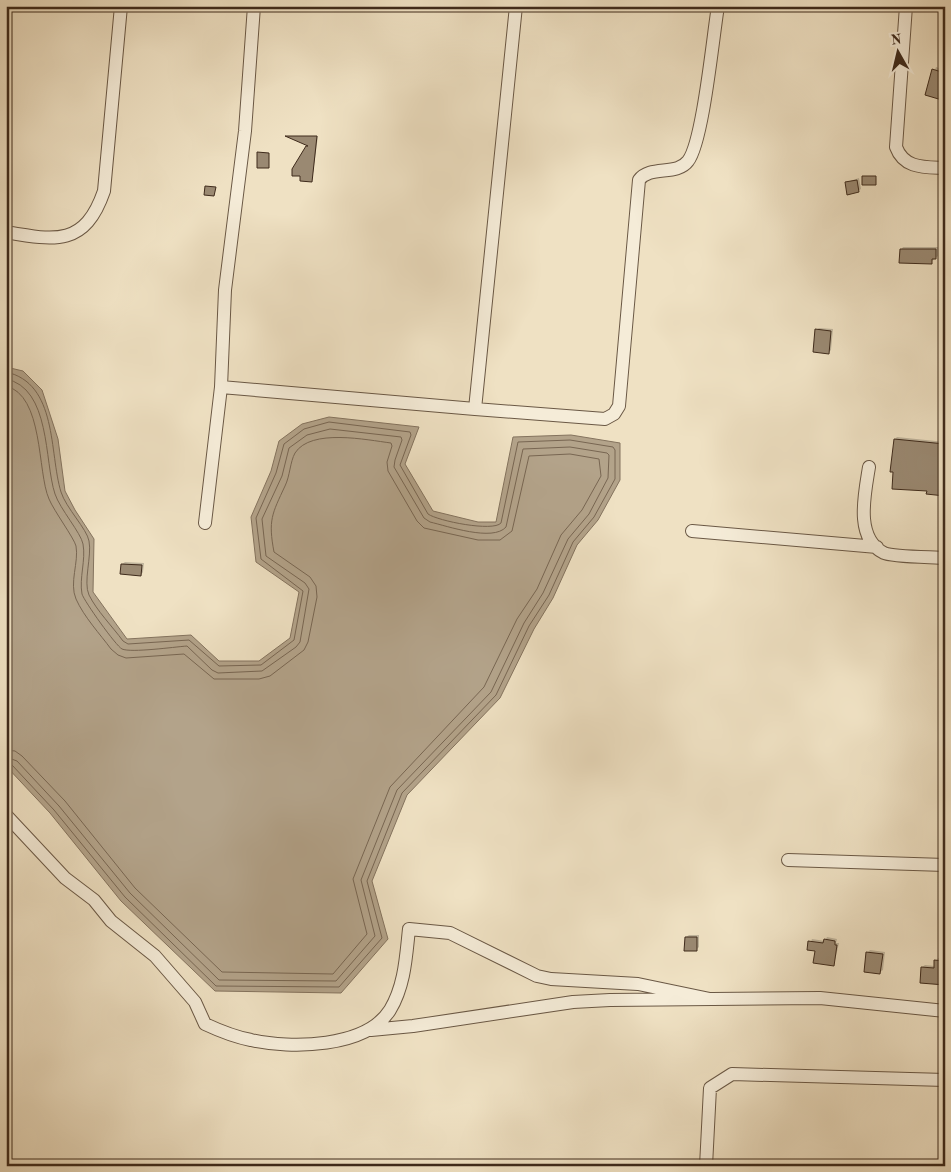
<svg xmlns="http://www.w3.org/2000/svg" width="951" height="1172" font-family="'Old Standard TT',serif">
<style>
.water{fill:#b3a38a;stroke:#84735e}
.shadow{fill:#0003}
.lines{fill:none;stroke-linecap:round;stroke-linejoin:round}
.shore{stroke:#786652;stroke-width:1}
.building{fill:#9a8972;stroke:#3e2a1b}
.minor-casing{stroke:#6a5845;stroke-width:14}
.minor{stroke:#f5ecd8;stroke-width:12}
</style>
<rect width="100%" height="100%" fill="#efe1c3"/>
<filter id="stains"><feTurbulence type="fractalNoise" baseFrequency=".004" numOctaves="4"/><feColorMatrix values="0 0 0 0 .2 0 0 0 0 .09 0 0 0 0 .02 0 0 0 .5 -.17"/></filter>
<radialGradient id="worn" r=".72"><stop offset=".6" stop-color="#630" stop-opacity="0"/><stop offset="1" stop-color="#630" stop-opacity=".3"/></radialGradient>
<path class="water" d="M6,367L23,371L42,390L58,439L65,491L75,510L94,539L93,592L127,639L191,635L219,661H259L290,638L299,592L256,562L251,517L271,471L279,441L302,424L329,417L419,427L405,464L433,511L478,522H496L513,437L571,435L620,443V480L598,520L577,545L553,598L534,629L500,698L407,795L372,881L388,939L341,993L215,991L121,901L50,813L6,766Z"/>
<path class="shadow" d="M936,67L945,70V96L942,99L926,95Z
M288,136H318L312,181L307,147L309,145Z
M859,178L861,189L858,191L847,182Z
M903,247H938V256L931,262L901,250Z
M819,328L833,329L831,350L829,352L816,330Z
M897,437L945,442V495L895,439Z
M125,562L144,563L143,572L141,575L122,564Z
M689,935H699V947L696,950L686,937Z
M827,937L837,939L836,943H839L834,965L816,950L808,949L812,939L825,941Z
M870,950L885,952L883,970L880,972L867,953Z
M938,958H945V983L922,967L925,965L935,966Z"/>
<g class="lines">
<path class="shore" d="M6,372C58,383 49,453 61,492C66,508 87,529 89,541C92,556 83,582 89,595C97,611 112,626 123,641L128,644L189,640L219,666L261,665L294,640L303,591L261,559L256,518L276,473L284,444L304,429L329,422L410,432L411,435L400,465L428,514C438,521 493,532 501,523L518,442L570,440L613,447L615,450V479L594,517L573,542L549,595L529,626L496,695L402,793L367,881L382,938L339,987L216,986L125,897L54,810L12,765L6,764
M6,379C51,388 44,461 55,494C60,509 81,533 83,544C86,560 79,578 82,594C84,601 116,646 122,649C131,653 174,647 187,646L212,670L218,673L262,671L296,647L300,642L309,589L305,583L266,556L262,519L282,476L289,448L307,435L330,429L401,437L402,440L395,460L394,467L424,518L430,522C447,526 493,542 506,527L523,449L570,447L607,453L609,455L608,478L589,514L568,539L543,593L524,623L491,692L397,790L361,880L375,936L336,981L219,980L130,893L59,806L17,761L6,757
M6,386C44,395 37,472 49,499C54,511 74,538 76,546C79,562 69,583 76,599C84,617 100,634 111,649L118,655L126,658L184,654L214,679H259L270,676L304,650L308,642L317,597L316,586L310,577L274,552C268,520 272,514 285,486C290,476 290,462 295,453C311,428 367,440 391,443L392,446L387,462L388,471L417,521L424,528L478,540H500L512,531L529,456L570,454L599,459L601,476L582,510L561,535L537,589L517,619L484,687L390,787L353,879L367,934L333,974L222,972L135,888L65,801L22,756L15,751L6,750"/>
</g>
<path class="building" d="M932,69L945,73L942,100L925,95Z
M285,136H317L312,182L300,181V176H292V169L306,146H308Z
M257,152L269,153V168H257Z
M862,176H876V185H862Z
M857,180L859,192L847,195L845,182Z
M205,186L216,187L214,196L204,195Z
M900,249H936V259H932V264L899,263Z
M815,329L831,331L829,354L813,352Z
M894,439L945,444V496L926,494L927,491L892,489L893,472H890Z
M121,564L142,565L141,576L120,574Z
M685,937H697V951H684Z
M824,939L835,941V945H837L834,966L813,963L815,951L807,950L808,941L823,943Z
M866,952L883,954L880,974L864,972Z
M934,960L945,961V985L920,983L921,967L934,968Z"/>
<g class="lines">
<defs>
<path id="minor" d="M906,6L896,147C904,169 925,167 945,168
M6,232C56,241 85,246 104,191L121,6
M221,387L475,409L516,6
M475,409L605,419L614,414L619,406L639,180C650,165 677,176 688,161C703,142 713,36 718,6
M869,467C865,493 854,538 884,553C892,557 933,557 945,558
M205,523L221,387L225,290L245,131L254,6
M692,531L877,547
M6,815L65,878L94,900L111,921L155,956L195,1002L205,1024C220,1031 235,1037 251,1040C291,1049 366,1048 390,1010C405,985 406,956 409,929L450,933L537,976L551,979L638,984L710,999
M788,860L945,865
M371,1030L413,1026L573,1002L610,1000L820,998L945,1011
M706,1166L710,1088L732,1074L945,1080"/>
</defs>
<use href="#minor" class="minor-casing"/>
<use href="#minor" class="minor"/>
</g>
<rect width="951" height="1172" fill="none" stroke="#efe1c3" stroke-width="25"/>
<rect x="8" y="8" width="936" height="1157" fill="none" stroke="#3e2a1b" stroke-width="2.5"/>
<rect x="12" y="12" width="926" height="1147" fill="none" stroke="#3e2a1b"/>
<g transform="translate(898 52) rotate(352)" stroke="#f5ecd8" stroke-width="4" paint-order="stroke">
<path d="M0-4L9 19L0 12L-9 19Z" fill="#3e2a1b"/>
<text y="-8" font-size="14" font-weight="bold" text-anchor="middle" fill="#3e2a1b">N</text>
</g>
<rect width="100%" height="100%" filter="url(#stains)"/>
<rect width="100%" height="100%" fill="url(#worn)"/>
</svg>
